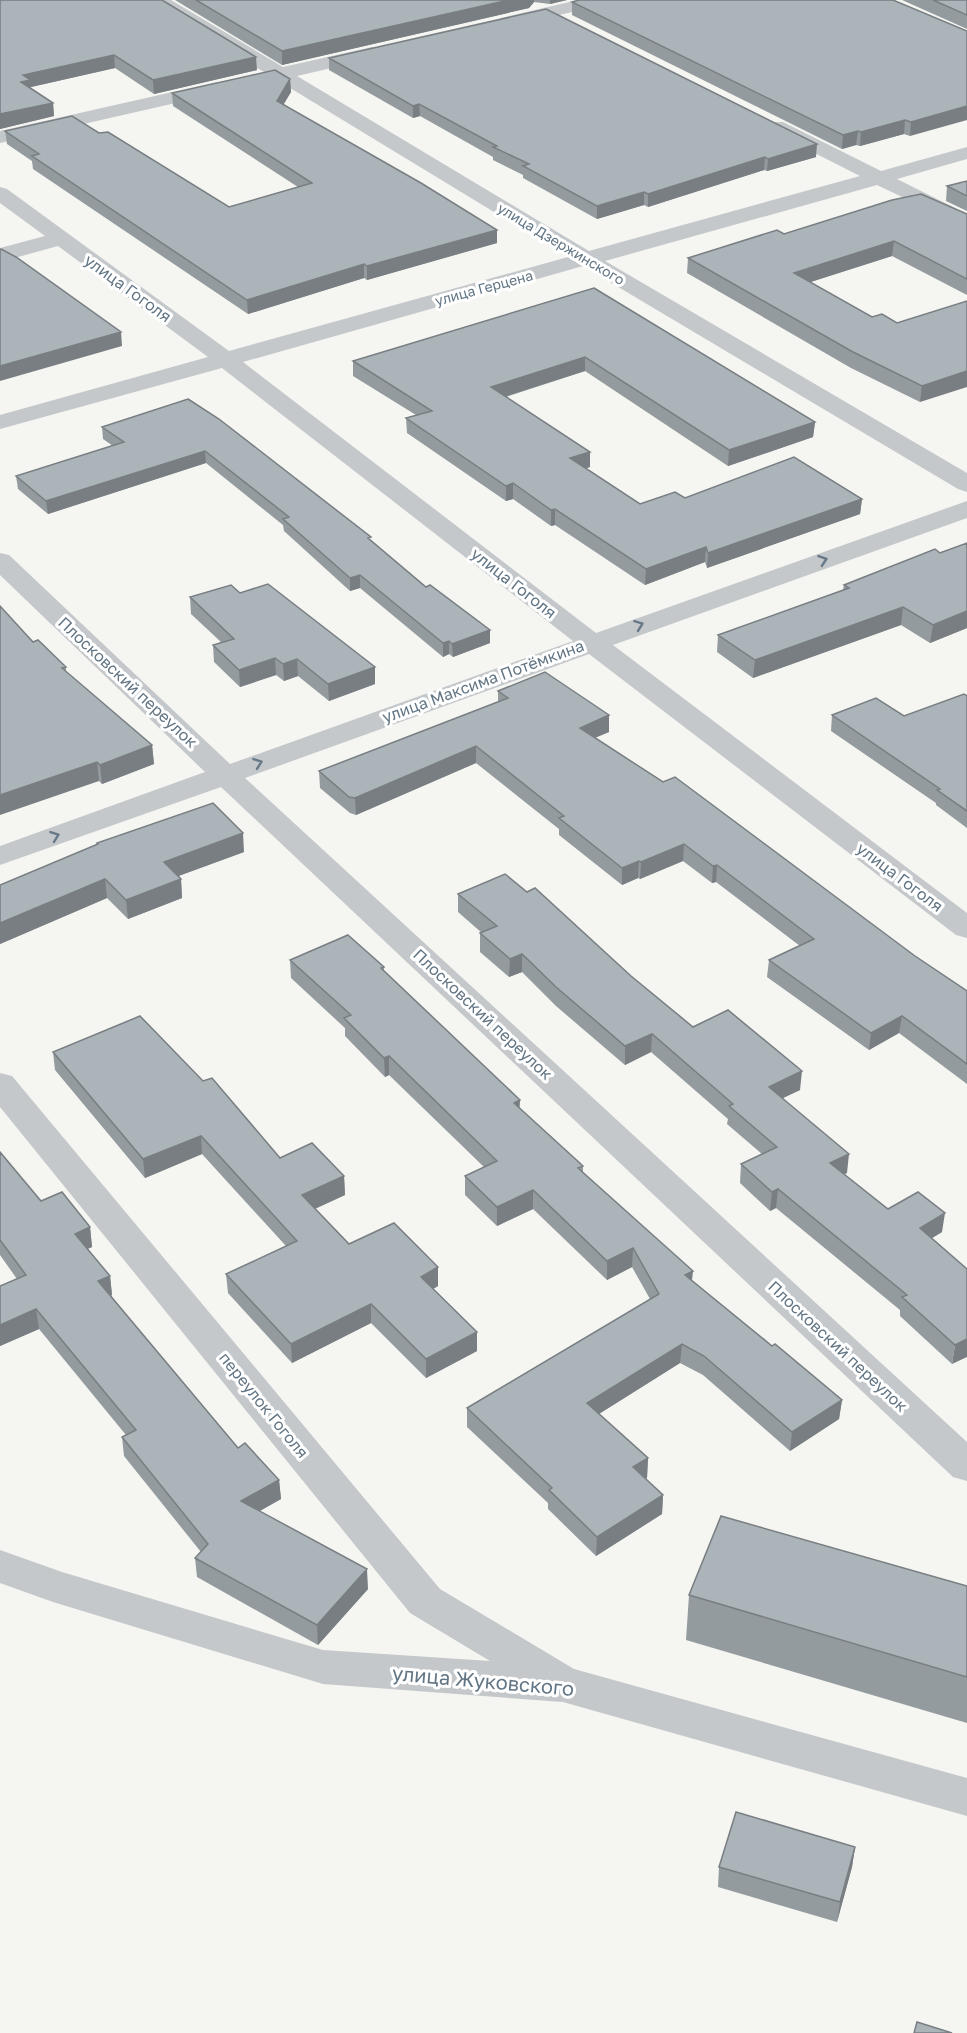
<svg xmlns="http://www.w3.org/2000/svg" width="967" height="2033" font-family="'Golos Text',sans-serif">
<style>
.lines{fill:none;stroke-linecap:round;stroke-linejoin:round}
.street{fill:#c4c8cb;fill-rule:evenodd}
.wall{fill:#939b9f}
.shaded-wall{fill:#787e82}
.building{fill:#abb4b9;stroke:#787e82;stroke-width:1.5}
.oneway{stroke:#677988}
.labels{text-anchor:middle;stroke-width:6;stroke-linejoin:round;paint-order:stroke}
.far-street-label{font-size:14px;fill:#627584;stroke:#fff}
.street-label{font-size:16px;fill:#627584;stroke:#fff}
.near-street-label{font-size:20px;fill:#627584;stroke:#fff}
</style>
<rect width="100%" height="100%" fill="#f5f5f1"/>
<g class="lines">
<path class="street" d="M149,0H171L283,67L372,47L379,49L381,53L379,57L297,76L589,251L860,176L769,130L766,126L769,122H783L881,171L967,147V159L897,179L967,214V228L877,185L605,261L967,473V492L958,489L583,266L243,362L596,633L967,501V518L613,645L967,913V938L956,935L589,654L245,778L967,1442V1481L953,1477L221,787L0,865V846L205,772L0,575V553L9,555L230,764L573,641L222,368L0,429V415L208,357L58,246L0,262V248L45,236L0,203V187L7,189L229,351L568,257L277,80H263L260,76L264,72L152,4Z
M578,0H610L607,4L507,27L501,26L498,22L501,18Z
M217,82L224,84L227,88L224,92L0,143V131Z
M0,1073L12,1076L440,1589L574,1669L967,1778V1816L563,1702L323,1684L53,1602L0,1583V1550L62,1572L323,1650L490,1661L410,1613L0,1107Z"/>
</g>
<path class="wall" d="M0,0L257,70L154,94L115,68L31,87V88L53,103L54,116L0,129Z
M175,0H567L550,4L534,2L529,8L282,65Z
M902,0H967V29Z
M572,2L967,31L910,136L904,134L860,146L856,145L842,149L572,15Z
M329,58L816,157L767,171L764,170L648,207L644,205L597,219L523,178V175L493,160V157L420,116L413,118L329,70Z
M290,79L291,92L283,104L497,243L367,280L364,278L248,314L33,169L32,161L7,144L5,131L99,133L229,207L298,187L173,106L172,93Z
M967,181V211L946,201L947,186Z
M967,214V295L892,256L810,282L872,317L897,323L967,301L920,402L851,368L687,273L688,258Z
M594,288L815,422L813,437L728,466L585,371L506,397L590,452V467L585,468L640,504L685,498L862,499L860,514L707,568L705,562L645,585L555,525L551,526L513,499L506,501L407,433L406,418L416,415L353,376V361Z
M188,399L372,541L426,587L490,630V643L453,657L449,654L443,657L360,588L350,591L284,531L283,525L206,463L48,514L18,489L16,476L113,446L103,439L102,427Z
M967,543V628L930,643L901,625L753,678L717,652L718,635L843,590L844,585Z
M240,593L375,667V684L329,701L298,676L284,681L276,675L240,687L214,662L213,645L221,642L191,614L190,597Z
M33,642L66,667V672L152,745L154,764L102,784L99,781Z
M498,691L609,715V732L595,738L967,991V1084L899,1033L869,1050L767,977L769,960L800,946L716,882L712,883L683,861L640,879L638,878L622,885L559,835V829L476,763L356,815L350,813L320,788L319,771L498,702Z
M967,696V828L936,805V803L831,731L832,715L904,716Z
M97,843L244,852L178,876L181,879L182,898L128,919L107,898L0,944V885L97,845Z
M458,894L631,976L693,1027L800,1090L783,1098L847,1173L844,1174L888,1209L942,1232L932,1238L967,1269L952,1364L900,1316V1310L776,1208L770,1211L740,1183L741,1164L762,1154L727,1124L728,1119L651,1052L625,1065L556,1006L522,972L509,977L480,952V933H482L458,912Z
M290,960L384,967V972L519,1108L583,1166V1172L692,1280L772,1346L842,1400L839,1419L790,1451L703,1375L680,1363L599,1414L648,1458L647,1478L645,1479L663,1495L662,1514L596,1556L548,1509V1503L467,1427V1408L650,1299L632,1267L607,1280L533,1209L497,1226L465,1195V1176L484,1167L389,1075L385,1077L345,1036V1028L291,978Z
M53,1052L203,1081L280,1158L344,1176L345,1195L315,1209L349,1244L438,1286L433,1289L477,1332V1351L426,1378L371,1323L292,1363L228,1293L226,1274L286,1246L202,1154L145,1178L55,1070Z
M0,1152L41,1201L90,1227L92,1247L87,1249L110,1276L112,1295L111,1296L238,1448L279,1480L281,1499L260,1511L368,1589L318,1645L197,1577L195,1558L201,1552L124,1456L122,1437L126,1435L39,1329L0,1346V1286L17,1279L0,1255Z
M967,1586V1723L686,1640L689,1595Z
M855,1847L852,1867L837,1922L718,1887L719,1867Z"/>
<path class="shaded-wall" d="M509,0H534V2L529,8L282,65V51Z
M550,0H567L550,4Z
M114,55L115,68L31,87V93L21,82L23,75Z
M256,57L257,70L154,94L153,80Z
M290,79L291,92L278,114L277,101Z
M53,103L54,116L0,129V114Z
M419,104L420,116L413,118V106Z
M967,106V120L910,136L911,122Z
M905,120L904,134L860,146L861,132Z
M858,131L856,145L842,149L843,135Z
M817,144L816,157L767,171L768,159Z
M765,157L764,170L648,207V194Z
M644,192V205L597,219V206Z
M497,230V243L367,280V266Z
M894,241L892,256L792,288L794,273Z
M364,264V278L248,314L247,300Z
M121,332L122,346L0,381V366Z
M585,357V371L491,401V387Z
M967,371V387L920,402L922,386Z
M815,422L813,437L728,466L729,450Z
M205,451L206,463L48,514L46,501Z
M590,452V467L570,474V458Z
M513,483V499L506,501V486Z
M862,499L860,514L707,568L708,553Z
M555,509V525L551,526V510Z
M706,547L705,562L645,585L646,569Z
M360,575V588L350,591V578Z
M903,607L901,625L753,678L755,660Z
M967,611V628L930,643L933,625Z
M490,630V643L453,657L452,644Z
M449,641V654L443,657V643Z
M275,658L276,675L240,687L239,670Z
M297,659L298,676L284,681L283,664Z
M375,667V684L329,701L328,684Z
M609,715V732L579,744L580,728Z
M152,745L154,764L102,784L100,765Z
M476,746V763L356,815L355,798Z
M97,762L99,781L0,815V795Z
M243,833L244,852L165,881L164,862Z
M684,844L683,861L640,879L641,862Z
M639,861L638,878L622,885V868Z
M717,865L716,882L712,883L713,866Z
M105,879L107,898L0,944V923Z
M181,879L182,898L128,919L126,900Z
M522,954V972L509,977L510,959Z
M902,1016L899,1033L869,1050L871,1033Z
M652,1034L651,1052L625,1065V1046Z
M389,1056V1075L385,1077L384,1058Z
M802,1071L800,1090L768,1105L769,1087Z
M520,1100L519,1119L514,1103Z
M201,1136L202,1154L145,1178L143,1159Z
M849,1154L847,1173L828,1182L830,1163Z
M344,1176L345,1195L303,1214L302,1195Z
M778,1189L776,1208L770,1211L772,1192Z
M533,1190V1209L497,1226V1207Z
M945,1213L942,1232L917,1247L920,1228Z
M90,1227L92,1247L78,1253L75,1234Z
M633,1248L632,1267L607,1280V1261Z
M438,1267V1286L421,1296V1277Z
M693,1271L691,1290L685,1275Z
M110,1276L112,1295L101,1300L98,1281Z
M371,1304V1323L292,1363L291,1344Z
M36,1309L39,1329L0,1346V1325Z
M477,1332V1351L426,1378V1359Z
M967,1339V1357L952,1364L955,1345Z
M682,1344L680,1363L586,1422L587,1403Z
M842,1400L839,1419L790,1451L792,1432Z
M648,1458L647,1478L632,1487L633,1467Z
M279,1480L281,1499L243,1520L241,1501Z
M663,1495L662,1514L596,1556L597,1537Z
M367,1569L368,1589L318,1645L317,1625Z
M855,1847L852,1867L837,1922L840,1902Z"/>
<path class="building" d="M0,0H162L256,57L153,80L114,55L23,75L30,80L21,82L53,103L0,114Z
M196,0H509L282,51Z
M579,0H893L967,31V106L911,122L905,120L861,132L858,131L843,135L572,2Z
M933,0H967V15Z
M546,9L817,144L768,159L765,157L648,194L644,192L597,206L523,166L529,164L493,147L497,146L419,104L413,106L329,58Z
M275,70L290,79L277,101L421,183L497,230L367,266L364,264L247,300L32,156L39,154L5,131L72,116L99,133L108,132L229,207L312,183L172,93Z
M967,181V196L947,186Z
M921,194L967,214V279L894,241L794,273L872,317L882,314L897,323L967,301V371L922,386L853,352L688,258L777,230L784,234L892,200Z
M1,249L16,257L121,332L0,366V250Z
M594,288L815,422L729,450L585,357L491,387L590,452L570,458L640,504L675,492L685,498L794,457L862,499L708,553L706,547L646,569L555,509L551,510L513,483L506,486L406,418L432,411L353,361Z
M188,399L219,419L371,537L368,538L426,587L430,585L490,630L452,644L449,641L443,643L360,575L350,578L283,519L289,517L205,451L46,501L16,476L124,442L102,427Z
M967,543V611L933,625L903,607L755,660L718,635L849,588L844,585L935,549L940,553Z
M268,584L375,667L328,684L297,659L283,664L275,658L239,670L213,645L234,639L190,597L231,585L240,593Z
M0,606L33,642L38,640L66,667L62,668L152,745L100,765L97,762L0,795Z
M545,672L609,715L580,728L663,782L675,777L915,956L967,991V1064L902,1016L871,1033L769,960L814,939L717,865L713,866L684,844L641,862L639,861L622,868L559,818L564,816L476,746L355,798L349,797L319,771L508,698L498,691Z
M964,694L967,696V811L937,790L940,789L832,715L876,698L904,716Z
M213,803L243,833L164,862L181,879L126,900L105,879L0,923V885L98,844L97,843Z
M505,874L527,892L535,888L631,976L693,1027L728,1010L802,1071L769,1087L849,1154L830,1163L888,1209L918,1192L945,1213L920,1228L967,1269V1339L955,1345L902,1297L907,1295L778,1189L772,1192L741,1164L777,1147L729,1106L733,1104L652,1034L625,1046L556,987L522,954L510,959L480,933L497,926L458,894Z
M348,935L384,967L381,968L520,1100L514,1103L583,1166L578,1168L693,1271L685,1275L772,1346L775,1344L842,1400L792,1432L704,1356L682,1344L587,1403L648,1458L633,1467L663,1495L597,1537L549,1490L552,1488L467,1408L659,1294L633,1248L607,1261L533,1190L497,1207L465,1176L497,1161L389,1056L384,1058L344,1018L351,1015L290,960Z
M140,1016L203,1081L212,1078L280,1158L312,1143L344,1176L302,1195L349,1244L394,1223L438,1267L421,1277L477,1332L426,1359L371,1304L291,1344L226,1274L297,1241L201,1136L143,1159L53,1052Z
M0,1152L41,1201L62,1192L90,1227L75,1234L110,1276L98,1281L238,1448L245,1443L279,1480L241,1501L367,1569L317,1625L195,1558L208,1544L122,1437L136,1430L36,1309L0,1325V1286L26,1275L0,1240Z
M721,1516L967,1586V1677L689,1595Z
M736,1812L855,1847L840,1902L719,1867Z
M917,2022L952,2033H914Z"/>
<defs><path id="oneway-chevron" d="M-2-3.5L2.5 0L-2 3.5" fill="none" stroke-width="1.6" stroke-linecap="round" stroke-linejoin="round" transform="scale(1.5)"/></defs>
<g class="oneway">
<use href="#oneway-chevron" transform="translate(823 560) rotate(-19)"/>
<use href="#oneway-chevron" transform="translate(639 625) rotate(-20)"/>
<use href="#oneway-chevron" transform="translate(258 763) rotate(-20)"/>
<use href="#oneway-chevron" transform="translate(55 836) rotate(-20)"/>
</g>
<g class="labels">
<g class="far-street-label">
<text transform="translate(561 244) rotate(31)" y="5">улица Дзержинского</text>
<text transform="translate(484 288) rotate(-15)" y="5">улица Герцена</text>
</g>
<g class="street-label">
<text transform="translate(128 288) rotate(36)" y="6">улица Гоголя</text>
<text transform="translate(514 583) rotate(38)" y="6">улица Гоголя</text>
<text transform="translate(483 681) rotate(-20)" y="6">улица Максима Потёмкина</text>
<text transform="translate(128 682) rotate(43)" y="6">Плосковский переулок</text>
<text transform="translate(900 877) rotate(37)" y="6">улица Гоголя</text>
<text transform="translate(483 1014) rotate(43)" y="6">Плосковский переулок</text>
<text transform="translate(838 1346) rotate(43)" y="6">Плосковский переулок</text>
<text transform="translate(264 1405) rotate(51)" y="6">переулок Гоголя</text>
</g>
<g class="near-street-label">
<text transform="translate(483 1681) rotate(5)" y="7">улица Жуковского</text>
</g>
</g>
</svg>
